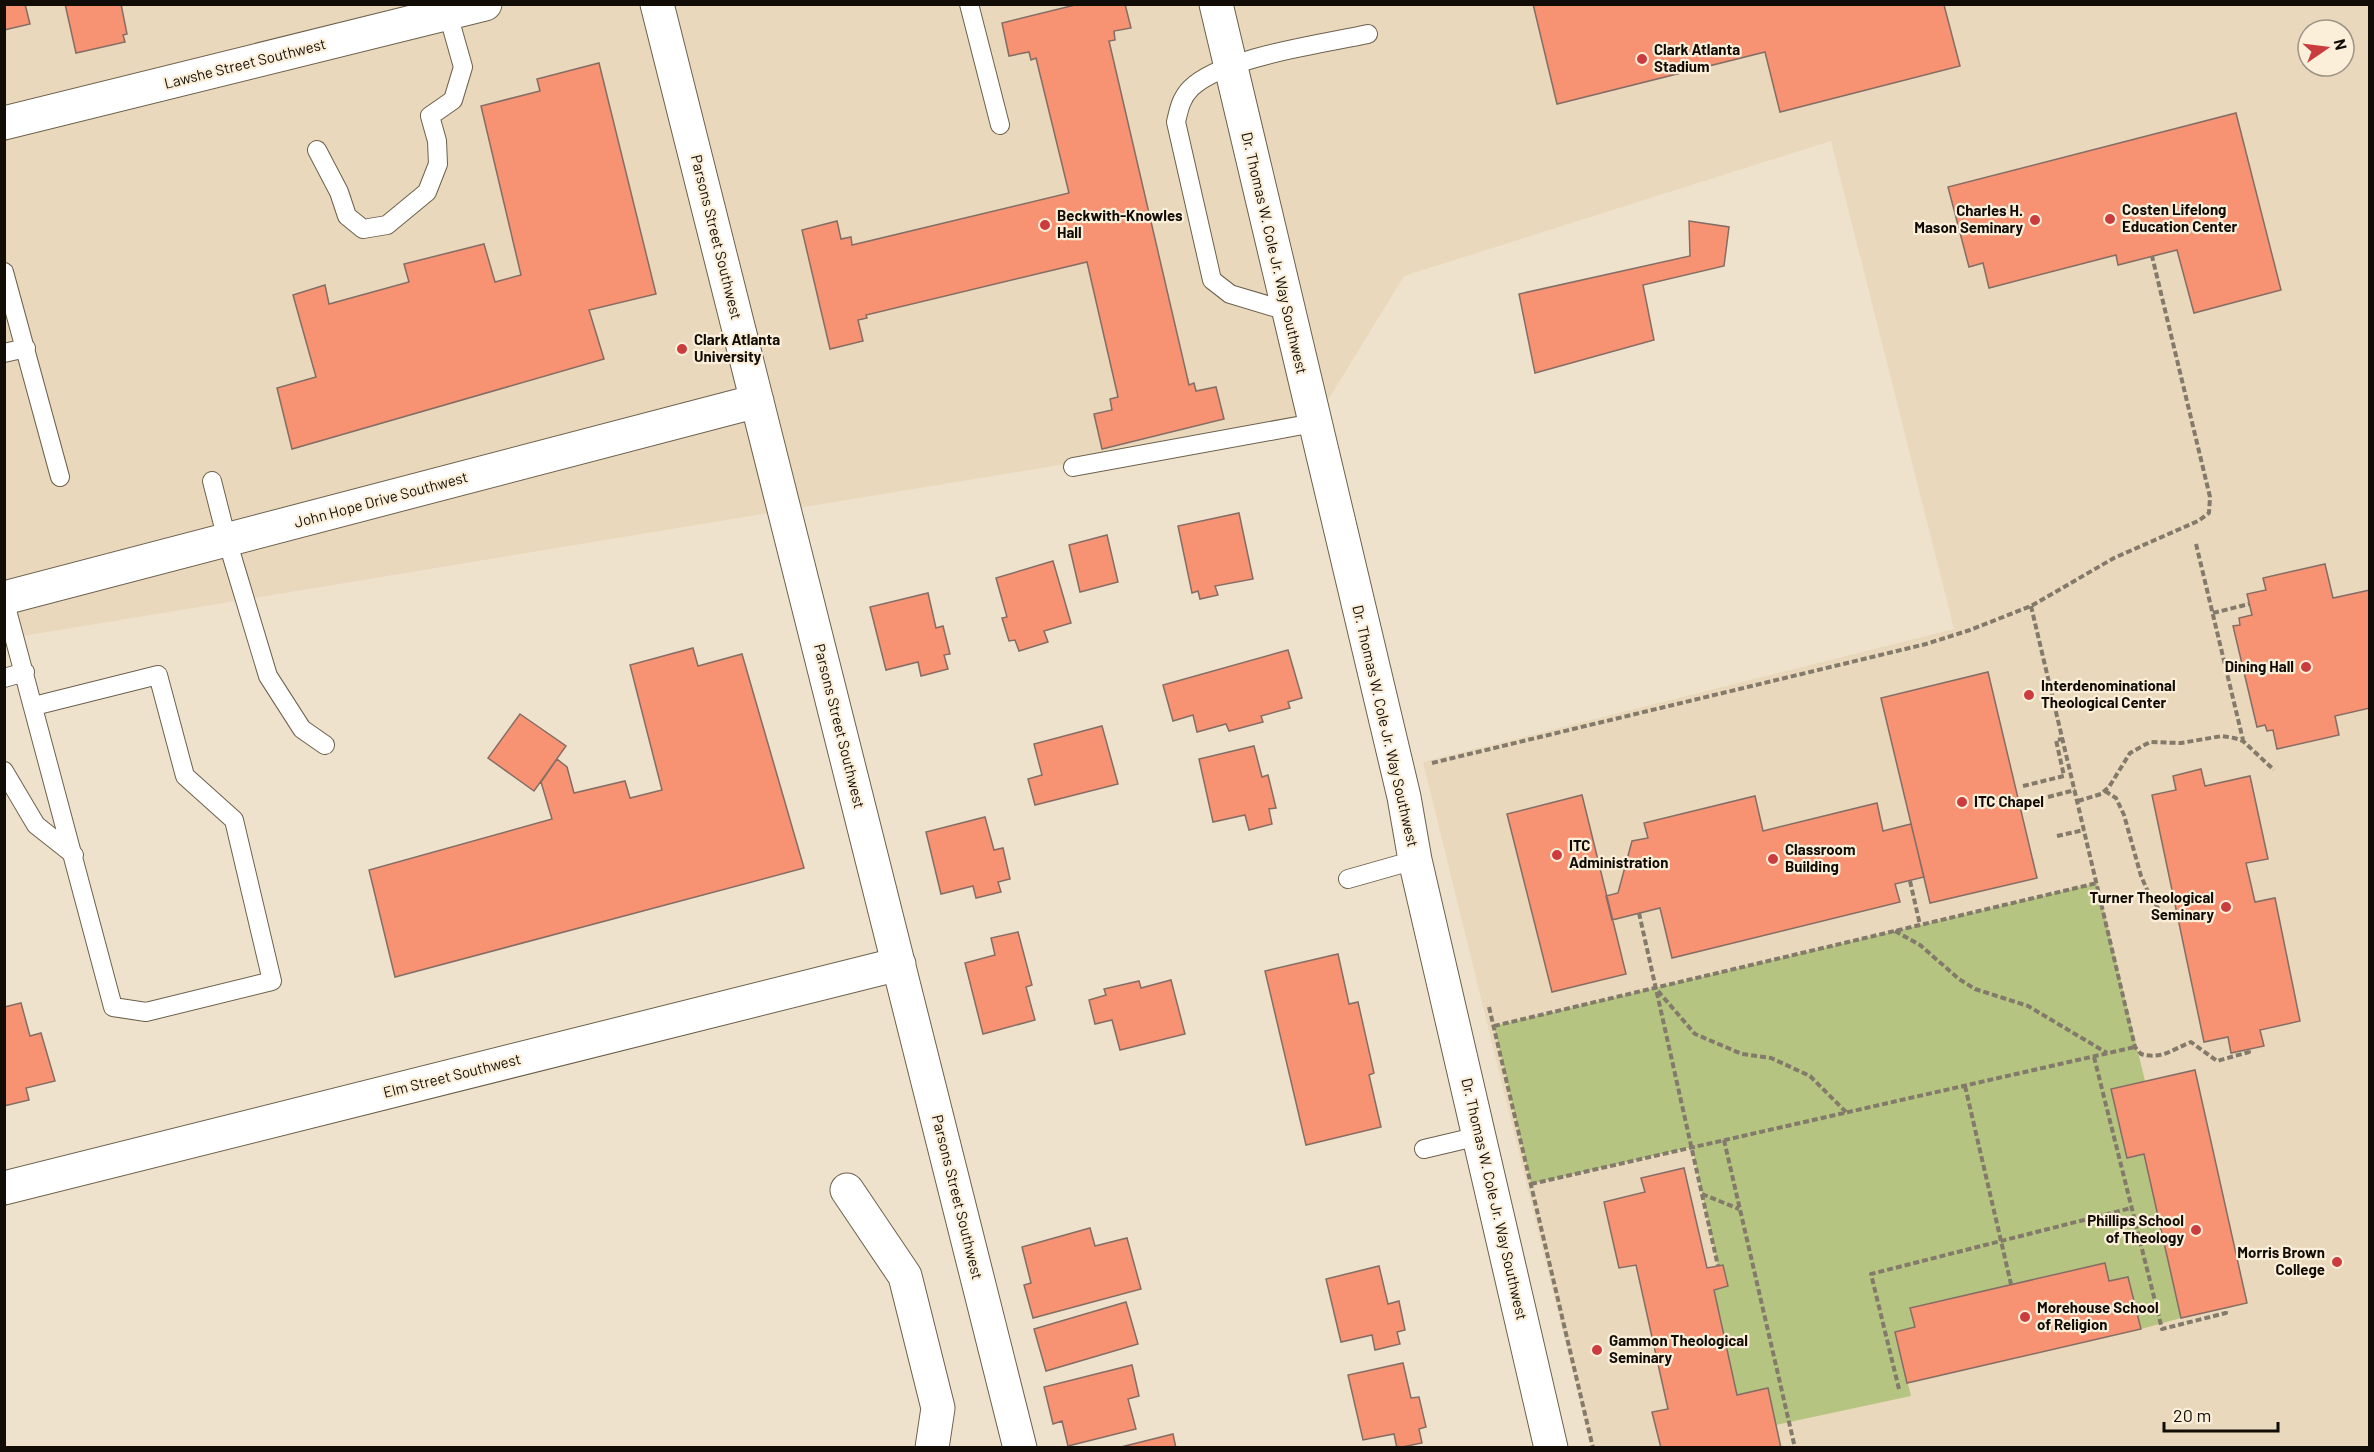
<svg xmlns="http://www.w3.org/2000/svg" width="2374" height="1452" font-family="Barlow,sans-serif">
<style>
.built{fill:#e9d8bb;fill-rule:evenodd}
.green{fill:#b6c481}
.building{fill:#f79372;stroke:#856d65;stroke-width:1.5}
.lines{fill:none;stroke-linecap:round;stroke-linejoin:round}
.lane-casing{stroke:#6c614d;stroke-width:20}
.street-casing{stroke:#6c614d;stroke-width:35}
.path{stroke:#837a6b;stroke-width:4;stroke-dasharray:6 3;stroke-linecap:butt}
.lane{stroke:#fff;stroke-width:18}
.street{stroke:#fff;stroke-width:33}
.poi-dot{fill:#cb3c3e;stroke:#fcefd9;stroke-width:2}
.labels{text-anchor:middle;stroke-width:4.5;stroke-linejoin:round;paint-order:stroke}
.poi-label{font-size:15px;font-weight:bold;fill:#110c06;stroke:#fcefd9;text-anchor:start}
.street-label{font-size:15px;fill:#110c06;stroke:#fcefd9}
</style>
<rect width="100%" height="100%" fill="#efe2cc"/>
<path class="built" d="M5,5H2369V1447H1591L1423,762L1954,629L1831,141L1404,276L1314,423L5,639ZM2308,30H2344V66H2308Z"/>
<path class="green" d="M2097,883L2145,1081L2111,1089L2128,1158L2144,1154L2181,1318L2141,1329L2128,1277L2109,1281L2104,1263L1911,1308L1915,1327L1895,1332L1911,1396L1776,1425L1768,1388L1737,1395L1714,1290L1728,1286L1723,1265L1718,1266L1692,1147L1531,1184L1494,1026Z"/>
<path class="building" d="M4,4H25L30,24L4,30Z
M65,4H121L127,34L123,35L125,42L76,53Z
M1079,4H1125L1131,28L1114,31L1115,40L1109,41L1189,385L1194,383L1196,391L1216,387L1224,419L1102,449L1094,414L1112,410L1110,399L1118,397L1087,262L866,315L867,318L858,320L863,341L830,349L802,230L837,221L841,239L851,237L852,245L1069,193L1036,58L1031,60L1029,52L1009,56L1002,23Z
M1533,4H1948L1944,5L1960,66L1780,112L1765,52L1557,104Z
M599,63L656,294L589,310L604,359L292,449L277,388L316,377L293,295L325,285L329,304L409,282L404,264L484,244L495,282L521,275L481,106L540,91L537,79Z
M2236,113L2281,290L2194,313L2177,250L2118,265L2116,255L1989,288L1983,263L1969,267L1948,187Z
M1689,221L1729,227L1724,266L1643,285L1654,340L1535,373L1519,294L1690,256Z
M1239,513L1253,579L1215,586L1218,595L1200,599L1198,591L1192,593L1178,526Z
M1107,535L1118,582L1080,592L1069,545Z
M1053,561L1071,623L1044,631L1048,642L1019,651L1015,640L1009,641L1002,618L1007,617L996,578Z
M2325,564L2333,598L2370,590V708L2335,716L2339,735L2277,749L2273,730L2267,731L2265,725L2257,727L2233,626L2240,625L2239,618L2252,615L2247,594L2266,590L2263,578Z
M928,593L936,628L943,626L950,654L944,655L948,669L921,676L918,662L886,670L870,607Z
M693,648L698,666L742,654L804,868L395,977L369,870L552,819L541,782L557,759L567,767L574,793L625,781L630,798L662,790L630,665Z
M1288,650L1302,698L1288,702L1290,708L1261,716L1263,722L1229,731L1226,724L1197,732L1193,715L1173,721L1163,685Z
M1988,672L2037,878L1930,903L1881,698Z
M520,714L566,746L534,791L488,758Z
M1102,726L1118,784L1035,805L1028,779L1042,775L1034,744Z
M1254,746L1262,777L1268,775L1276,808L1269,809L1272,824L1249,830L1245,815L1213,822L1199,759Z
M2201,769L2205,786L2250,776L2268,859L2246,863L2255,902L2275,898L2300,1021L2260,1030L2264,1046L2231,1053L2228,1037L2204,1042L2152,795L2176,790L2173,776Z
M1582,795L1626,974L1552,992L1507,814Z
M1755,796L1763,831L1877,803L1883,831L1911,824L1924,877L1895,884L1900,902L1672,958L1660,908L1612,920L1606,896L1618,893L1632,841L1648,838L1644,823Z
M985,817L994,850L1003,848L1010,879L998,882L1001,892L976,898L973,886L941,894L926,832Z
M1018,932L1032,985L1026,987L1035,1020L983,1034L965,963L995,955L991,938Z
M1338,954L1349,1004L1358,1002L1374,1073L1369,1075L1381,1127L1306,1145L1265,971Z
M1171,980L1185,1034L1120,1050L1112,1020L1095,1024L1089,1000L1106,995L1104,989L1139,981L1141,988Z
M21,1003L30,1036L41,1033L55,1081L26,1088L29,1100L4,1106V1007Z
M2195,1070L2247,1303L2181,1318L2144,1154L2127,1158L2111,1089Z
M1684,1168L1707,1268L1723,1265L1728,1286L1714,1290L1737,1395L1768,1388L1781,1448H1661L1652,1412L1668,1409L1636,1265L1619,1268L1604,1202L1645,1192L1641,1178Z
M1090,1228L1095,1246L1127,1238L1141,1289L1033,1318L1024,1285L1031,1283L1022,1247Z
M2105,1263L2109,1281L2128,1277L2141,1329L1907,1383L1895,1332L1915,1327L1910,1308Z
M1379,1266L1388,1304L1399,1301L1405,1330L1397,1332L1400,1344L1375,1350L1372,1335L1341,1342L1326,1279Z
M1126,1302L1138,1344L1046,1371L1034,1329Z
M1403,1363L1411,1398L1419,1397L1426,1427L1419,1429L1422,1443L1397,1448L1394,1434L1363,1440L1348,1375Z
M1132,1365L1139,1396L1128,1399L1136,1429L1068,1446L1062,1421L1053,1424L1044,1387Z
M1173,1434L1176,1448H1117Z"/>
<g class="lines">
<defs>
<path id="lane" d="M969,4L1000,125
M317,150L339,192L347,216L363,229L387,225L427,192L438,164L437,141L430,116L453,100L463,67L448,14
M4,272L60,477
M1287,311L1230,294L1212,280L1176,122C1179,109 1181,98 1191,88C1223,57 1322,44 1368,34
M4,353L26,348
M1073,467L1314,423
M212,481L227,540L268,676L302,729L325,745
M4,599L113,1007L146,1012L272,981L234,820L185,776L158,675L34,706
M4,678L25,672
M4,771L36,825L74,855
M1348,879L1415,860
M1424,1149L1479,1136"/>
<path id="street" d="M657,4L1020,1448
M1216,4L1404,797L1415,860L1551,1448
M4,123L485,4
M4,598L757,401
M4,1188L899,964
M847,1190L905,1276L938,1408L932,1448"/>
</defs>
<use href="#lane" class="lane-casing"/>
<use href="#street" class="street-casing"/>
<path class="path" d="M2196,544L2243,740
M2031,606L2135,1047L2141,1054C2162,1060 2173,1049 2191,1042L2217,1061L2249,1052L2248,1049
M2213,613L2249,604
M1432,763L1926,644L1970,630L2031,606L2114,558L2198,521L2209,513L2210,497L2152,256
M2023,786L2064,776L2056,740L2063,739
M2105,791L2116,798L2124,815L2141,876L2149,894L2162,914L2177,913
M2048,797L2075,790
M2078,801L2101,794L2109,787L2130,753L2150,742L2181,743L2222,736L2234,738L2243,741L2274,770
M2057,836L2084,830
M1910,881L1920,925
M1639,913L1718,1266
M1895,931L1920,945L1959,979L1975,989L2028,1006L2107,1053
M1658,991L1695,1034L1742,1054L1771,1058L1810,1076L1846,1112
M1489,1007L1593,1448
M1494,1026L2097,883
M2094,1057L2162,1329L2226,1313L2225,1308
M1965,1086L2011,1284
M1724,1140L1795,1448
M1531,1184L2135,1047
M1702,1194L1739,1209
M1899,1389L1871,1274L2131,1208"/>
<use href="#lane" class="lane"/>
<use href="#street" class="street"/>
</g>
<g class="poi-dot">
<circle cx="1642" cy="59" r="6"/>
<circle cx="2110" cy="219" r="6"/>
<circle cx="2035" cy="220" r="6"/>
<circle cx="1045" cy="225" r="6"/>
<circle cx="682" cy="349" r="6"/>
<circle cx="2306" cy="667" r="6"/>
<circle cx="2029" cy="695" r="6"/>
<circle cx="1962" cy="802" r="6"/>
<circle cx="1557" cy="855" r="6"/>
<circle cx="1773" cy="859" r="6"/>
<circle cx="2226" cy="907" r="6"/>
<circle cx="2196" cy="1230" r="6"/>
<circle cx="2337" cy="1262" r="6"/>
<circle cx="2025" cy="1317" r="6"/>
<circle cx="1597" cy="1350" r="6"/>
</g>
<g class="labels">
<g class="poi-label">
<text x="1654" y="55">Clark Atlanta<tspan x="1654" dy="17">Stadium</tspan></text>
<text x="2122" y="215">Costen Lifelong<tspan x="2122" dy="17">Education Center</tspan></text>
<text x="2023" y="216" text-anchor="end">Charles H.<tspan x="2023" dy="17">Mason Seminary</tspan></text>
<text x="1057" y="221">Beckwith-Knowles<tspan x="1057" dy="17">Hall</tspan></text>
<text x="694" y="345">Clark Atlanta<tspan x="694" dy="17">University</tspan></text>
<text x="2294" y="672" text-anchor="end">Dining Hall</text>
<text x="2041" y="691">Interdenominational<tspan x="2041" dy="17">Theological Center</tspan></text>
<text x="1974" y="807">ITC Chapel</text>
<text x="1569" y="851">ITC<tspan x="1569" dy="17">Administration</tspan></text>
<text x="1785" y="855">Classroom<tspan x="1785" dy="17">Building</tspan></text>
<text x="2214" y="903" text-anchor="end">Turner Theological<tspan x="2214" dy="17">Seminary</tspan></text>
<text x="2184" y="1226" text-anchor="end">Phillips School<tspan x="2184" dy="17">of Theology</tspan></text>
<text x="2325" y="1258" text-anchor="end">Morris Brown<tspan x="2325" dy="17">College</tspan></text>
<text x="2037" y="1313">Morehouse School<tspan x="2037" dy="17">of Religion</tspan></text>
<text x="1609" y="1346">Gammon Theological<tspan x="1609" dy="17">Seminary</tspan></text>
</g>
<g class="street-label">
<text transform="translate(245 64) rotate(-14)" y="5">Lawshe Street Southwest</text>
<text transform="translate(716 237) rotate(76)" y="5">Parsons Street Southwest</text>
<text transform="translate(1274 253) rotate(77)" y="5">Dr. Thomas W. Cole Jr. Way Southwest</text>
<text transform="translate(381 500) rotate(-15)" y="5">John Hope Drive Southwest</text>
<text transform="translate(839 726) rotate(76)" y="5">Parsons Street Southwest</text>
<text transform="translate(1385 726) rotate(77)" y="5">Dr. Thomas W. Cole Jr. Way Southwest</text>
<text transform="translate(452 1076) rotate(-14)" y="5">Elm Street Southwest</text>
<text transform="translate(957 1197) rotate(76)" y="5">Parsons Street Southwest</text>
<text transform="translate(1494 1199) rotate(77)" y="5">Dr. Thomas W. Cole Jr. Way Southwest</text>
</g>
</g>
<rect width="2374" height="1452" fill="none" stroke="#110c06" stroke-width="12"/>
<g transform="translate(2326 48) rotate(76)"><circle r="28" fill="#fcefd9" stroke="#9e9485" stroke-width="1.5"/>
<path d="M0-4.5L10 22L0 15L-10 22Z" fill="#cb3c3e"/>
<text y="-9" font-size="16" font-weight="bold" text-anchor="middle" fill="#110c06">N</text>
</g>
<path d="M2164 1422v9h114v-9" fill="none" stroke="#110c06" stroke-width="3"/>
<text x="2173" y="1422" font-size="18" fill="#110c06" stroke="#fcefd9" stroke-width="4.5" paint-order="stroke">20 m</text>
</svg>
